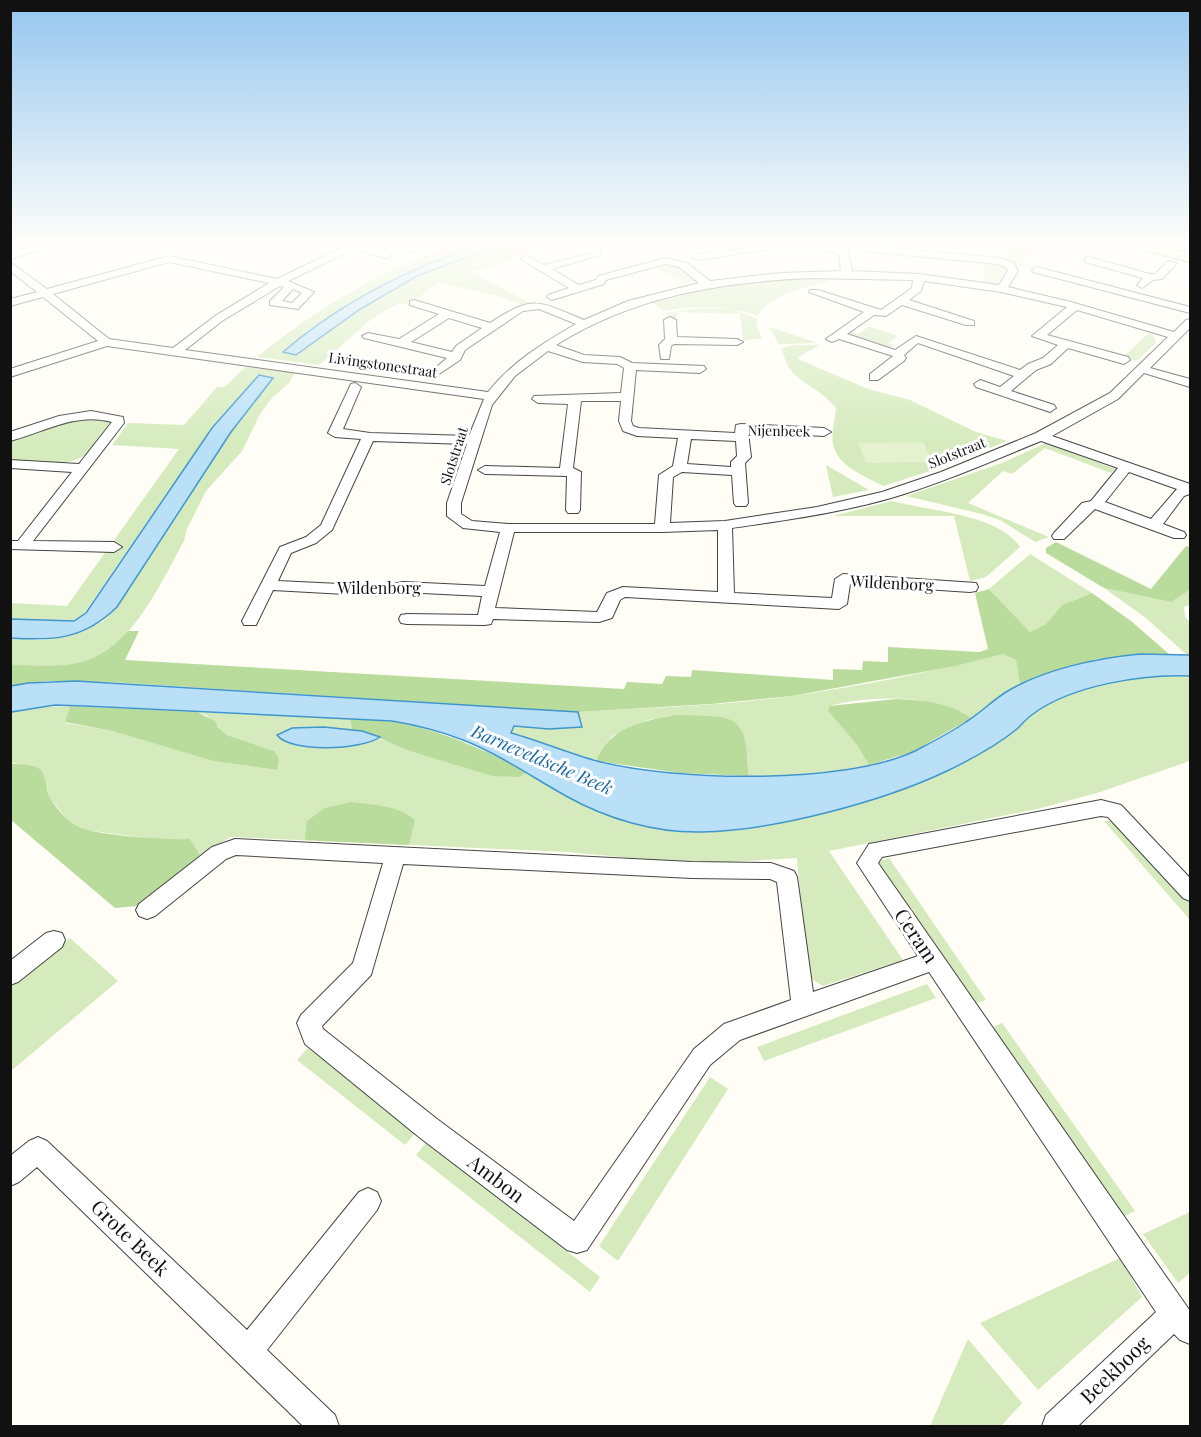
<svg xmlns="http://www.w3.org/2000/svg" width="1201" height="1437" font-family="'Playfair Display',serif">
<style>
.green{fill:#d5ebbd}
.forest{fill:#b9dc9c}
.pitch{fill:#e6f2cf}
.water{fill:#b9e0f7;stroke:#3f96cf;stroke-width:1.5}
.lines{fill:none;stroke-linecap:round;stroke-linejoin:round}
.street-casing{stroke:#444;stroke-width:2}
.secondary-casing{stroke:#333;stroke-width:2}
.street{fill:#fff;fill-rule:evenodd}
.secondary{fill:#fff6b0;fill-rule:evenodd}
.labels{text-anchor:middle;stroke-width:6;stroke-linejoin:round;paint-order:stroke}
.far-street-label{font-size:14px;fill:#111;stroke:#fff}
.street-label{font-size:16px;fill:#111;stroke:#fff}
.water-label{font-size:18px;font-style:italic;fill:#1768a6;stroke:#fff}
.near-street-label{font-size:20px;fill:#111;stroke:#fff}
</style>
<rect width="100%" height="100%" fill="#fffdf5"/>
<path class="green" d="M455,244H482C415,266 363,295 304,333L359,310L417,276L448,263L502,244H546L521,253L517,258L471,272L530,303L523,305L501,297L439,282L409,305L399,303L384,311L368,322L319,365L257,357C316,309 382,270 455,244Z
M1002,244H1035L1031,247L1037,249L1019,263L1037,268L1018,266L1002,259Z
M984,260L1006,268L998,284L984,282Z
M661,263L681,267L697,281L686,283L651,265Z
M832,276L828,281C806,288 769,294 758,316C726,305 697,305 664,311L652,302L738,282Z
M703,308L729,309L753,317L757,319V327L762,338L743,341L740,314L677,312L676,318H672L667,313Z
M869,326L898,336L888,343L897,346L883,347L848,334L849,331L859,334Z
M769,327L818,343L779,344Z
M1149,333L1154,336L1156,343L1136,361L1123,357Z
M796,345H820L798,357L800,360L868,389L910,400L976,432L1007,441L933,470L883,486C867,477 839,467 834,447C830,436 835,420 836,408C825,393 808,387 794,374C787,367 785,357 781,348Z
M246,367L295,373L289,383L272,398L260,414L242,451L206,491L187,529L184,541C162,581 129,654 80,664C58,669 32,666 11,665L10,638L42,640L102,622L117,607L231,432L273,378L259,375L212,428L81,618L74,621L11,619V603L67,606L179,449L112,445L128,423L184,425L217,387H224Z
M74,418L109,421L111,424C104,433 97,446 88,453C68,469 35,462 11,461L10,440Z
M1046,443L1115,469L1111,473L1045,448L1012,474L1003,471L968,503L1049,537L1035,542L1000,520L982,514L906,496L1002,463Z
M826,465L869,490L833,497Z
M892,501C928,511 999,514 1020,547L986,577L970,581L954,516H833Z
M1030,554L1092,593L1062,605L1046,624L1030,632L989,589Z
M1104,588L1171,602L1190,590V605L1184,607L1185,617L1190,622V655H1187L1146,618Z
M1003,654L1016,660L1020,685L972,718C936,694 871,695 829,706L828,711L857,745L869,765C830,774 788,776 748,776V758L675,715L648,720L612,736L601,750L596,760L510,733L514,726L549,729L582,727L578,712C650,708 721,706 792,696C863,686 934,671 1003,654Z
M1190,676V761L1097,793L1037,809L829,851L903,960L823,986L813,980L807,971L797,858L695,864L567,852L231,837L200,855L190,839L162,840L85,830L72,824L50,799L45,782L26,765L11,763L10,712L40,707L70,706L65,723L112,731L213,761L276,770L279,758L274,751L227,735L206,715L197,712L350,718L352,730L292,728L334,748L378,739L397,744L410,751L519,777L528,772C553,786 582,807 608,815C632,823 658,831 683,832C738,835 792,820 844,805C893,791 933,779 979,753C999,742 1015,727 1034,713C1072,685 1144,674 1190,676Z
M1115,820L1190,903V920L1104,821Z
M889,858L986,1000L974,1004L878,862Z
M70,938L118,981L11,1071V985Z
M927,984L936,998L764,1061L757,1047Z
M1002,1023L1135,1211L1122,1217L990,1028Z
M308,1048L416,1132L405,1145L297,1060Z
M710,1077L728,1089L618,1261L599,1246Z
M427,1142L600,1277L590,1292L416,1155Z
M1190,1212V1273L1178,1283L1143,1234Z
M1120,1258L1142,1297L1038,1390L980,1323Z
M968,1339L1022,1403L1001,1426H930Z"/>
<path class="forest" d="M1056,542L1151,589L1186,546L1190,547V590L1171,602L1104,588L1046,553V548Z
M989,589L1030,632L1046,624L1062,605L1092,593L1131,621L1169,654L1096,659L1020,685L1016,660L1003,654L955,666L792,696L711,704L578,712L110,682L46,681L11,686V665C61,666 91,672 128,631H139L125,660L624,689L627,682L662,684L666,676L691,677L692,670L833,680V669L862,670L863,661L888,662V647L980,652L988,649L975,593Z
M896,699C924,700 948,702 972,718L912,752L869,765L857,745L828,711L829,706Z
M70,706L197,712L215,721L218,727L227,735L274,751L279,758L277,770L213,761L112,731L65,722Z
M675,715C733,717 748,710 748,776L680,773L596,761C609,727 643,721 675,715Z
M350,718C418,719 468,742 528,772L519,777L492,776L410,751L362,731L352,730Z
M10,764C19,764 30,764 38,768C47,773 45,789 50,798C54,806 67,820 75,825C92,836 167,840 190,839L200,855L137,906L115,908L11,820Z
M351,802C374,805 397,805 415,820L409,845L305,840L307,821L325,808Z"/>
<path class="pitch" d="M923,442L933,462L866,463L858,443Z"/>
<path class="water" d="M482,244H502L417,276L359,310L296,355L283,352C341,302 409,268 482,244Z
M259,375L273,378L231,432L117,607C84,639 55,641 11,638V619L74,621L86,613L212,428Z
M1140,654L1190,655V676C1144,674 1072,685 1033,714C1027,718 1022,724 1017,729C996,746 970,760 947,771C882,802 772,831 701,832C655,833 607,819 566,796C532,777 499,754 463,740C440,731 416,725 392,721L85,706L55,705L11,712V686L28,683L76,681L578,712L582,727L549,729L514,726L511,733C540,741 568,753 597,761C674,781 843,785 915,751C932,742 950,733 966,722C980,713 992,701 1006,692C1044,669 1097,658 1140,654Z
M324,727L362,731L380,737C362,750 290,753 277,735L292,728Z"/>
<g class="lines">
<defs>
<path id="street" d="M40,244H57L10,259V253Z
M349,244H363L383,251L387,244H409L419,250L414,253L396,246L389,257L385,258L355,249L288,281L314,292L298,309L270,305V301L284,287L280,286L222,321L185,350L488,392C512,362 543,343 576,324L539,309L523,311L465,350L460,360L439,374L433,370L447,358L364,338L362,336L368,333L399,339L439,314L410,305V301L414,300L490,323C534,294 538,301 584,320L628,301L699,283L679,267L666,264L606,280L604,284L552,300L547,297L548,295L569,288L522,260L521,258L526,255L544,265L600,251V255L552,269L579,285L596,280L598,276L666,258L687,263L710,281L780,273L841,271L839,255C806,237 735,256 697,260L692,257L697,254L718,252L713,244H723L728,251C762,246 817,235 848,252L852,271L919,274L999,285L1008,271L1006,267L998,264L862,251L857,248L862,245L1000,258L1014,263L1018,271L1008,287L1071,302L1174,332L1186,320L1190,319V328L1150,368L1190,379V387L1144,373L1118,399L1052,436L1190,484V494L1184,496L1163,524L1184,532L1186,535L1184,538H1174L1095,509L1064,539H1054L1052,536L1054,533L1082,503L1091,501L1118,468L1041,441C992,461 942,483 891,498C839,513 785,520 732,528L734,593L832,598L835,579L843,574L976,583L978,587L976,591L970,592L850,584L847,604L839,609L625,597L620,600L612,618L599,622L493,619L491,624L485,625L407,624L401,623L399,619L401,615L407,614L478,615L482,596L403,592L381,596L273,590L256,625H244L242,621L280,547L306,537L321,525L361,439L335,437L328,433L351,384L355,383L361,387L343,429L370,433L469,436L484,399L107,346L10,377V369L98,341L43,297L10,306V299L37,292L10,271V262L47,289L169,256L277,279ZM169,262L269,283L215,316L173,348L109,339L53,294ZM811,278L913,280L912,288L881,310L818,290H810L809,292L864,312L826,339L832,342L839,339L893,356L870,374V380H878L904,361L906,358L904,355L918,343L1014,376L1000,387L980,380L974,384L976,387L1050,412L1056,408L1054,405L1011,391L1036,370L1051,364L1068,348L1124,364L1130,360L1128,357L1047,335L1077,310L1168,337L1110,393L1036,433L941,472L882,492L817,507L725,521L670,523L673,477L682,472L732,475L734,503L736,506H746L748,503L745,463L751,457L748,432L824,436L831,432L824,428L741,424L736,425L735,433L639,428L633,426L631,421L636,370L700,373L706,369L704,366L632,363L620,357L584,355L556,345C634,296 721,282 811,278ZM924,281L1001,292L1067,307L1032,336L1058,345L1043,358L1028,364L1020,370L916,336L895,350L847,334L874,315L886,316L902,305L966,325H974V321L909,300L921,291ZM293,289L302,293L292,303L282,301ZM449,318L482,328L456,346L452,352L411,342ZM548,351L583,362L617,364L624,368L621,393L534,396L532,399L538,403L568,404L560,468L485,466L478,470L485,474L567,476L566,510L568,513H578L580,510L581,472L573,468L581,401H621L619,421L623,431L637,436L678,438L673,466L659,475L655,524H508L472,521L461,514V503L492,405L515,376ZM691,439L736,441L737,456L731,462V467L687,464ZM373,441L467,444L447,503V516L463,528L500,532L485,586L403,582L381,586L278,581L291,553L316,543L332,530ZM1129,472L1177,489L1151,519L1105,502ZM718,530V592L623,587L607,593L597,612L495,608L514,532H662Z
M1089,257L1150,274H1155L1168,261L1177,263L1162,279L1153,280L1142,288L1137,285L1143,278L1085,262V258Z
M1037,267L1190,307V313L1033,272L1032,270Z
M670,317L676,320L677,337L737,339L743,342L737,345L674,344L671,346L669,359H661L659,345L665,339L664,320Z
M91,411L123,417L124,423L33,541L114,542L122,547L114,552L10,549V541H18L72,472L10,468V460L79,464L112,422C75,412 45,432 10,441V432L59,416Z
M1101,800L1121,805L1190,878V901L1183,898L1108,817L1101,816L882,857L878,863L1190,1311V1344L1180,1340L1174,1334L1078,1426H1042L1046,1415L1156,1312L929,972L740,1040L710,1065L587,1250L577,1253L567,1250L419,1137L305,1044L297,1023L301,1015L353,963L383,863L236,855L226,859L155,916L147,919L139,916L136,910L139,904L212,847L235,839L692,862L771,863L794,871L797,877L813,992L918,956L857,863L869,844ZM403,864L692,878L770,879L777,882L791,1000L724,1024L694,1049L574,1221L437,1119L323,1029L322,1026L371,975Z
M54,931L62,933L65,940L62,947L18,982L10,985V961L46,933Z
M38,1137L47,1141L247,1330L359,1192L368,1188L377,1192L381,1201L377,1210L267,1350L335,1415L339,1426H303L37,1167L19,1182L10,1186V1156L29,1141Z"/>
<path id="secondary" d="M1130,244H1153L1190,254V262L1131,247Z"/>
</defs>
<use href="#street" class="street-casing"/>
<use href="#secondary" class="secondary-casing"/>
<use href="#street" class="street"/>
<use href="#secondary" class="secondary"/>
</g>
<linearGradient id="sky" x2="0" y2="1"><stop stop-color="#95c6ee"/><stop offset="0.55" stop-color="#fffefa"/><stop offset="1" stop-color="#fffefa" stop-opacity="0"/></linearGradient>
<rect width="1201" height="445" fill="url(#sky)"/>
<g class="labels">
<g class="far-street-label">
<text transform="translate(383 365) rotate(8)" y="5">Livingstonestraat</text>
<text transform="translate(779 431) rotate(1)" y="5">Nijenbeek</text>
<text transform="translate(957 453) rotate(-22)" y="5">Slotstraat</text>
<text transform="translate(454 456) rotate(-72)" y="5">Slotstraat</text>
</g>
<g class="street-label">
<text transform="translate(892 583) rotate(3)" y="6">Wildenborg</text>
<text x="379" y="594">Wildenborg</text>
</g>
<g class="water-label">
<text transform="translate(542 760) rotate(23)" y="6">Barneveldsche Beek</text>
</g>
<g class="near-street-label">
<text transform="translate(916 936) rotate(56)" y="7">Ceram</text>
<text transform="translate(496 1179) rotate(37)" y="7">Ambon</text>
<text transform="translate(130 1238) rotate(44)" y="7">Grote Beek</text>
<text transform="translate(1115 1370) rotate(-44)" y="7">Beekboog</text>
</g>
</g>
<rect width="1201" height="1437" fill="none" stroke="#111111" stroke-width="24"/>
</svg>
